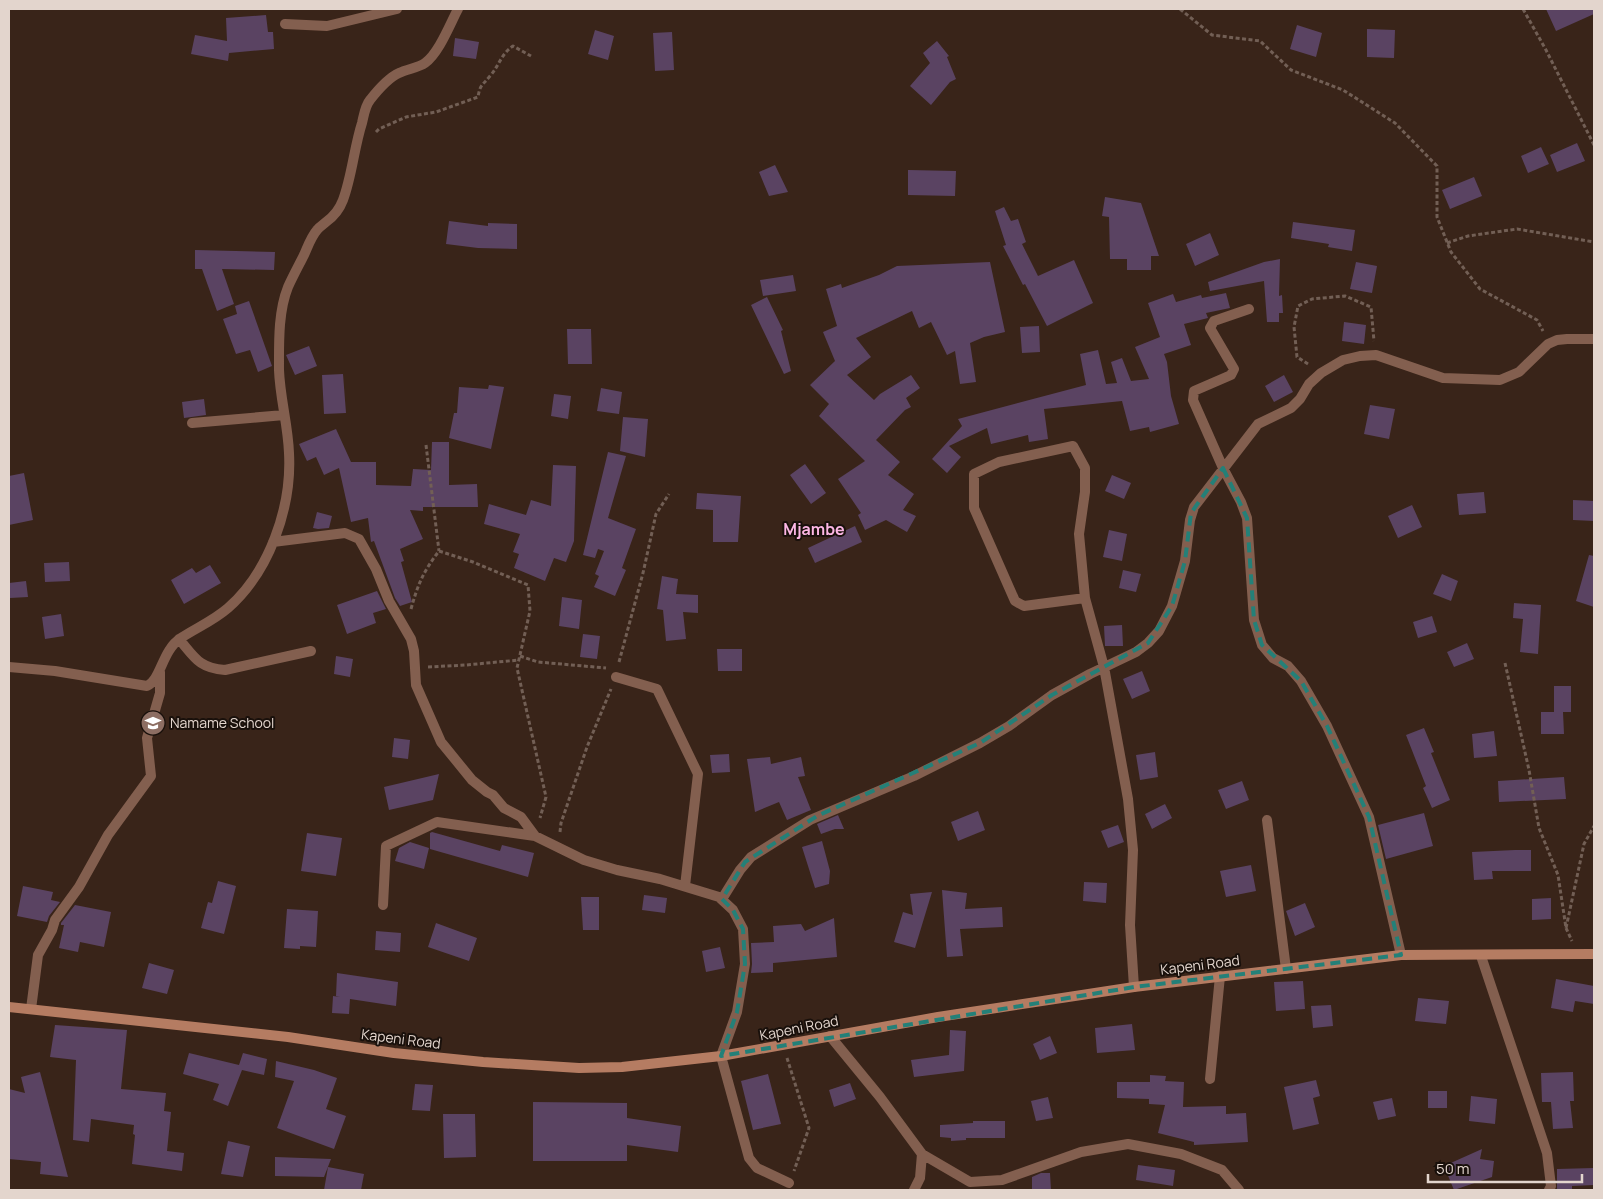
<svg xmlns="http://www.w3.org/2000/svg" width="1603" height="1199" font-family="Manrope,sans-serif">
<style>
.building{fill:#5a4362}
.lines{fill:none;stroke-linecap:round;stroke-linejoin:round}
.path{stroke:#725f55;stroke-width:3;stroke-dasharray:4 2.5;stroke-linecap:butt}
.minor{stroke:#835f4f;stroke-width:10}
.secondary{stroke:#b57c62;stroke-width:10}
.marked{fill:none;stroke:#248078;stroke-width:4;stroke-dasharray:10 6;stroke-linejoin:round}
.labels{text-anchor:middle;stroke-width:4;stroke-linejoin:round;paint-order:stroke}
.poi-label{font-size:14px;fill:#e3d5cd;stroke:#19100b;text-anchor:start}
.street-label{font-size:14px;fill:#e3d5cd;stroke:#19100b}
.quarter-label{font-size:16px;font-weight:bold;fill:#fcb6e4;stroke:#19100b}
</style>
<rect width="100%" height="100%" fill="#392419"/>
<path class="building" d="M1546,9H1594V14L1556,31Z
M266,15L268,32H273L274,49L229,53L228,61L191,54L195,35L227,41L226,18Z
M1297,25L1322,33L1316,57L1290,49Z
M1367,29L1395,30L1394,58L1367,57Z
M595,30L614,36L608,60L588,54Z
M672,32L674,70L655,71L653,33Z
M455,38L479,42L476,59L453,56Z
M937,41L949,56L947,57L956,79L950,82L931,105L910,86L930,63L923,53Z
M1577,143L1585,161L1557,172L1550,155Z
M1541,147L1549,164L1528,173L1521,156Z
M775,165L788,192L769,196L759,172Z
M908,170L956,171L955,196L908,195Z
M1474,177L1482,196L1450,209L1442,190Z
M1105,197L1141,203L1159,256H1151V270H1127V259H1110L1109,217L1102,216Z
M1004,207L1011,221L1018,219L1026,242L1022,244L1038,276L1074,260L1093,303L1047,326L1025,284L1023,285L1003,246L1006,245L995,211Z
M449,221L488,226V223L517,224V249L478,248L446,244Z
M1293,222L1355,230L1352,251L1328,247L1329,244L1291,238Z
M1210,233L1219,255L1195,266L1186,244Z
M195,250L275,252L274,270L222,269L234,304L217,311L202,269H195Z
M1280,259L1279,296L1282,295L1283,313H1279V322H1267L1264,281L1210,291L1208,282L1264,262Z
M990,262L1005,332L984,337L970,343L976,382L960,384L955,351L947,355L931,322L919,328L912,311L856,338L871,357L847,375L874,400L880,394L911,375L920,388L906,398L911,407L905,410L876,440L900,462L888,475L914,494L903,510L916,516L907,532L886,520L865,530L858,515L861,513L838,479L865,461L819,416L829,404L810,385L835,361L823,332L837,326L826,289L841,284L842,288L879,275L897,266Z
M1356,262L1377,266L1372,293L1350,289Z
M793,275L796,291L763,296L760,280Z
M1226,293L1230,308L1206,313L1208,318L1184,324L1191,345L1164,354L1167,362L1171,396L1179,424L1150,432L1149,427L1130,431L1122,401L1044,409L1048,439L1029,442L1028,435L991,444L987,428L949,446L961,457L947,473L932,459L962,426L958,419L1086,385L1080,354L1098,350L1106,384L1117,383L1111,362L1122,358L1131,381L1149,379L1135,347L1160,337L1148,303L1173,294L1176,302L1201,295L1202,298Z
M767,297L783,330L781,331L791,371L784,374L751,305Z
M249,301L272,366L258,372L250,350L236,354L223,319L237,314L235,306Z
M1344,322L1366,325L1364,344L1342,341Z
M1039,326L1040,352L1022,353L1020,327Z
M567,329H591L592,364H568Z
M309,346L317,366L295,375L286,355Z
M343,374L346,413L324,414L322,375Z
M1284,375L1293,392L1274,402L1265,386Z
M489,385L504,387L491,449L449,438L454,413H457L459,387L488,389Z
M601,388L622,392L619,414L597,411Z
M554,394L571,396L568,419L551,416Z
M204,399L206,415L184,418L182,402Z
M1370,405L1395,409L1389,439L1364,434Z
M623,417L648,419L645,457L620,451Z
M336,429L351,462H376V485L411,486L413,469L431,470L432,442H449V485L477,484L478,507H423V511L410,510L423,539L400,549L404,561L401,562L412,602L400,606L395,598L374,541L371,542L368,518L351,522L339,468L324,475L316,457L307,461L299,444Z
M608,452L626,456L608,518L636,529L622,568L626,570L615,596L594,587L599,576L595,574L604,551L598,549L595,558L583,555Z
M805,464L826,493L811,504L790,475Z
M553,465L576,466L574,541L566,562L554,558L545,581L514,568L519,554L513,552L520,534L484,524L489,504L526,515L531,500L551,506Z
M24,473L33,520L9,525V476Z
M1112,475L1131,483L1124,499L1105,491Z
M1484,492L1486,513L1459,515L1457,494Z
M697,493L741,496L738,542H713V510L696,509Z
M1573,500L1594,501V521L1573,520Z
M1412,505L1422,527L1398,538L1388,516Z
M317,512L332,516L329,528L318,529L313,528Z
M855,526L862,542L815,563L808,548Z
M1109,530L1127,534L1122,561L1103,557Z
M1589,555L1594,556V607L1576,601Z
M69,562L70,581L45,582L44,563Z
M210,565L221,583L184,604L171,580L192,568L196,573Z
M1123,570L1141,574L1136,592L1119,588Z
M1442,574L1458,581L1451,601L1433,594Z
M662,576L678,579L676,594L698,595V613L683,612L686,639L666,641L663,610L657,609Z
M26,581L28,597L10,598L9,583Z
M377,591L386,609L373,613L376,623L347,634L337,605Z
M562,597L582,600L579,629L559,626Z
M1514,603L1541,605L1538,654L1520,652L1523,619L1513,618Z
M61,614L64,636L45,639L42,617Z
M1432,616L1437,632L1418,638L1413,622Z
M1122,625L1123,646H1105L1104,626Z
M583,634L600,636L597,659L580,657Z
M1467,643L1474,659L1454,667L1447,652Z
M717,649H742V671H718Z
M336,656L353,659L350,677L334,674Z
M1142,671L1150,691L1132,699L1123,679Z
M1554,686H1571V712H1563L1564,734H1541V712H1554Z
M1424,728L1434,752L1431,753L1450,800L1432,808L1423,788L1426,786L1406,735Z
M1494,731L1497,756L1474,758L1472,734Z
M394,738L410,740L408,759L392,757Z
M1155,752L1158,777L1140,780L1136,755Z
M729,754L730,772L712,773L710,755Z
M770,757L771,764L801,757L805,776L798,777L811,810L787,820L779,802L755,812L747,759Z
M439,774L433,800L389,810L384,787Z
M1564,777L1566,799L1499,802L1498,781Z
M1242,781L1249,800L1226,809L1218,790Z
M1165,804L1172,818L1152,829L1145,814Z
M978,811L985,830L958,841L951,822Z
M1424,813L1433,846L1386,859L1378,825Z
M838,815L844,829H835L821,834L817,824Z
M1118,825L1124,842L1108,848L1101,831Z
M432,832L500,851L502,845L534,853L528,877L430,849V833Z
M307,833L342,838L336,876L301,871Z
M822,841L830,871L829,884L815,888L802,847Z
M410,842L429,848L424,869L395,861L399,848Z
M1515,850H1531V871H1492L1493,879L1474,880L1472,852Z
M1251,865L1256,891L1226,897L1220,871Z
M218,881L236,886L224,934L201,928L208,902L212,903Z
M1084,882L1107,883L1106,903L1083,901Z
M23,886L53,892L51,900L60,902L49,916L47,922L17,916Z
M942,890L967,893L965,909L1002,907L1003,927L960,929L963,956L947,957Z
M932,892L915,948L894,942L903,912L913,915L910,894Z
M644,895L667,898L665,913L642,910Z
M581,897H599V930H583Z
M1551,898V919L1532,920V899Z
M1305,903L1315,927L1295,936L1286,911Z
M75,905L111,912L104,947L80,942L78,952L59,948L64,925H61V923Z
M287,909L318,911L316,947L300,946V949L284,948Z
M834,918L837,957L773,963V972L751,973L752,964L751,943L774,942L773,926L801,924L805,931Z
M436,923L477,938L469,961L428,947Z
M376,931L401,933L400,952L375,950Z
M720,947L725,968L706,972L702,951Z
M149,963L174,970L167,994L142,988Z
M337,973L398,982L396,1006L350,999L349,1014L332,1013L333,996L340,997L336,996Z
M1556,979L1594,986V1004L1575,1001L1573,1012L1551,1008Z
M1303,981L1305,1009L1276,1011L1274,982Z
M1418,998L1449,1001L1446,1024L1415,1021Z
M1331,1005L1333,1026L1313,1028L1311,1006Z
M1132,1024L1135,1050L1097,1053L1095,1028Z
M55,1025L127,1030L121,1089L166,1093L164,1111L171,1112L167,1151L184,1153L182,1171L132,1164L135,1135L133,1134L134,1125L91,1119L89,1142L73,1140L76,1060L50,1057Z
M950,1030L966,1031L964,1071L914,1077L911,1060L949,1055Z
M1050,1036L1057,1053L1040,1060L1033,1044Z
M189,1053L239,1065L243,1053L267,1059L264,1075L242,1070L228,1106L213,1100L219,1084L183,1074Z
M276,1061L314,1070L337,1078L326,1109L346,1116L334,1149L277,1128L294,1081L275,1077Z
M40,1072L68,1177L40,1174L41,1162L9,1159V1089L25,1093L21,1077Z
M1573,1072L1574,1101H1570L1573,1128L1553,1129L1551,1102H1542L1541,1073Z
M768,1074L781,1124L753,1130L741,1081Z
M1150,1075L1166,1076L1165,1081L1184,1082L1183,1107L1226,1106V1114L1246,1113L1248,1142L1194,1145V1142L1158,1133L1165,1105L1149,1104V1099L1117,1098V1082H1150Z
M1316,1080L1320,1096L1313,1098L1319,1124L1293,1130L1284,1087Z
M850,1083L856,1099L834,1107L829,1090Z
M415,1084L433,1085L430,1111L412,1110Z
M1428,1091H1447V1108H1428Z
M1471,1096L1497,1099L1495,1124L1469,1121Z
M1048,1097L1053,1118L1036,1121L1031,1101Z
M1392,1098L1396,1116L1378,1120L1373,1102Z
M533,1102L627,1103V1118L681,1126L678,1152L627,1145V1161H533Z
M443,1114H475L476,1157L444,1158Z
M973,1121H1005V1138H966V1140L951,1141V1138L940,1137V1125L973,1123Z
M228,1141L250,1146L243,1177L221,1174Z
M1482,1149L1480,1159L1494,1161L1492,1177L1454,1190L1444,1166Z
M275,1157L331,1159L324,1177L275,1176Z
M1138,1165L1175,1170L1173,1186L1136,1180Z
M328,1167L364,1174L361,1190H324Z
M1594,1168V1185L1572,1186V1190L1557,1189V1169Z
M1041,1173H1050L1051,1190H1032V1177Z"/>
<g class="lines">
<path class="path" d="M1180,9L1212,35L1260,41L1291,70L1343,90L1395,123L1437,166V217L1451,252L1480,289L1537,320L1543,331
M1523,9L1546,50L1594,145
M376,132L379,129L406,117L436,112L478,97C480,84 483,85 490,76C499,66 501,54 513,46L531,56
M1447,243L1468,236L1517,229L1594,242
M1308,364L1297,357L1294,327L1298,306L1312,299L1345,296L1371,307L1374,341
M426,445L439,551
M411,609C418,584 423,572 439,551L473,562L528,585L530,611L517,668L546,797L540,818
M520,656L538,662L606,668
M619,662L643,573L656,514L669,494
M1505,663L1529,770L1539,828L1558,875L1566,928L1584,844L1594,826
M428,667L466,665L519,660
M560,832L561,823L587,747L611,689
M1566,928L1572,941
M787,1058L809,1128L794,1171"/>
<path class="minor" d="M285,24L327,26L397,9
M1249,309L1214,321L1210,328L1234,369L1231,375L1194,391L1193,400L1223,468L1241,502L1247,518L1254,620L1262,645L1273,658L1288,666L1301,681L1327,726L1369,817L1401,955
M192,423L284,415
M273,542L345,533L359,539L376,569L389,601L411,639L414,651L416,685L441,742L472,780L487,792L493,795L504,808L521,817L535,836L584,860L617,870L660,879L719,897L733,910L743,929L745,964L737,1012L721,1056L749,1158L757,1168L789,1183
M1085,598L1024,606L1015,601L974,508V474L999,462L1073,446L1085,468V492L1079,534L1085,598L1104,667L1128,799L1133,850L1130,925L1134,987
M179,639C195,658 199,668 225,670L311,651
M9,667L55,671L147,686C161,680 162,650 181,638C196,628 213,621 228,608C269,572 292,508 289,453C288,425 280,398 279,370C279,343 278,312 288,287C293,276 299,265 304,255C308,246 311,237 317,230C320,226 323,225 326,222C333,217 340,208 343,200C352,176 354,148 362,123C364,115 365,106 370,100C377,91 388,78 399,73C407,69 418,68 425,63C439,53 450,24 458,9
M616,677L657,689L698,774L685,886
M1267,820L1286,969
M722,899L740,870L751,857L810,820L914,776L980,743L1009,726L1052,695L1090,674L1136,652L1148,643L1159,631L1172,606L1185,561L1190,520L1194,507L1258,424L1291,408L1300,399L1309,384L1321,373L1343,360L1360,356L1376,355L1443,378L1500,380L1519,372L1548,344L1557,340L1567,339H1594
M383,905L386,846L437,822L535,836
M1481,956L1547,1153L1551,1186L1549,1190
M31,1009L38,955L52,930L55,920L79,887L108,835L151,776L147,738L160,693V672
M830,1036L880,1097L922,1154L920,1178L914,1190
M1210,1079L1220,976
M922,1154L970,1182L1002,1180L1081,1152L1128,1144L1181,1154L1222,1170L1239,1190"/>
<path class="secondary" d="M9,1007L288,1037L394,1053L483,1062L579,1068L622,1067L721,1056L938,1017L1134,987L1401,955L1594,954"/>
</g>
<path class="marked" d="M1223,468L1247,518L1254,620L1262,645L1301,681L1327,726L1369,817L1401,955L1134,987L721,1056L737,1012L745,964L743,929L733,910L722,899L745,862L817,816L980,743L1052,695L1148,643L1172,606L1185,561L1191,513Z"/>
<defs>
<symbol id="school-disc" viewBox="-11 -11 22 22"><circle r="9.5" fill="#8d6e63" stroke="#19100b"/><path d="M0-5L7-2L0 1L-7-2ZM-4 1L0 2.5L4 1V4Q0 6-4 4Z" fill="#fff"/></symbol>
</defs>
<g fill-rule="evenodd">
<use href="#school-disc" x="139" y="709" width="28" height="28"/>
</g>
<g class="labels">
<g class="poi-label">
<text x="170" y="728">Namame School</text>
</g>
<g class="street-label">
<text transform="translate(1200 965) rotate(-7)" y="5">Kapeni Road</text>
<text transform="translate(799 1028) rotate(-11)" y="5">Kapeni Road</text>
<text transform="translate(401 1039) rotate(7)" y="5">Kapeni Road</text>
</g>
<g class="quarter-label">
<text x="814" y="535">Mjambe</text>
</g>
</g>
<rect width="1603" height="1199" fill="none" stroke="#e3d5cd" stroke-width="20"/>
<path d="M1428 1174v8h154v-8" fill="none" stroke="#e3d5cd" stroke-width="2.5"/>
<text x="1436" y="1174" font-size="15" fill="#e3d5cd" stroke="#19100b" stroke-width="4" paint-order="stroke">50 m</text>
</svg>
